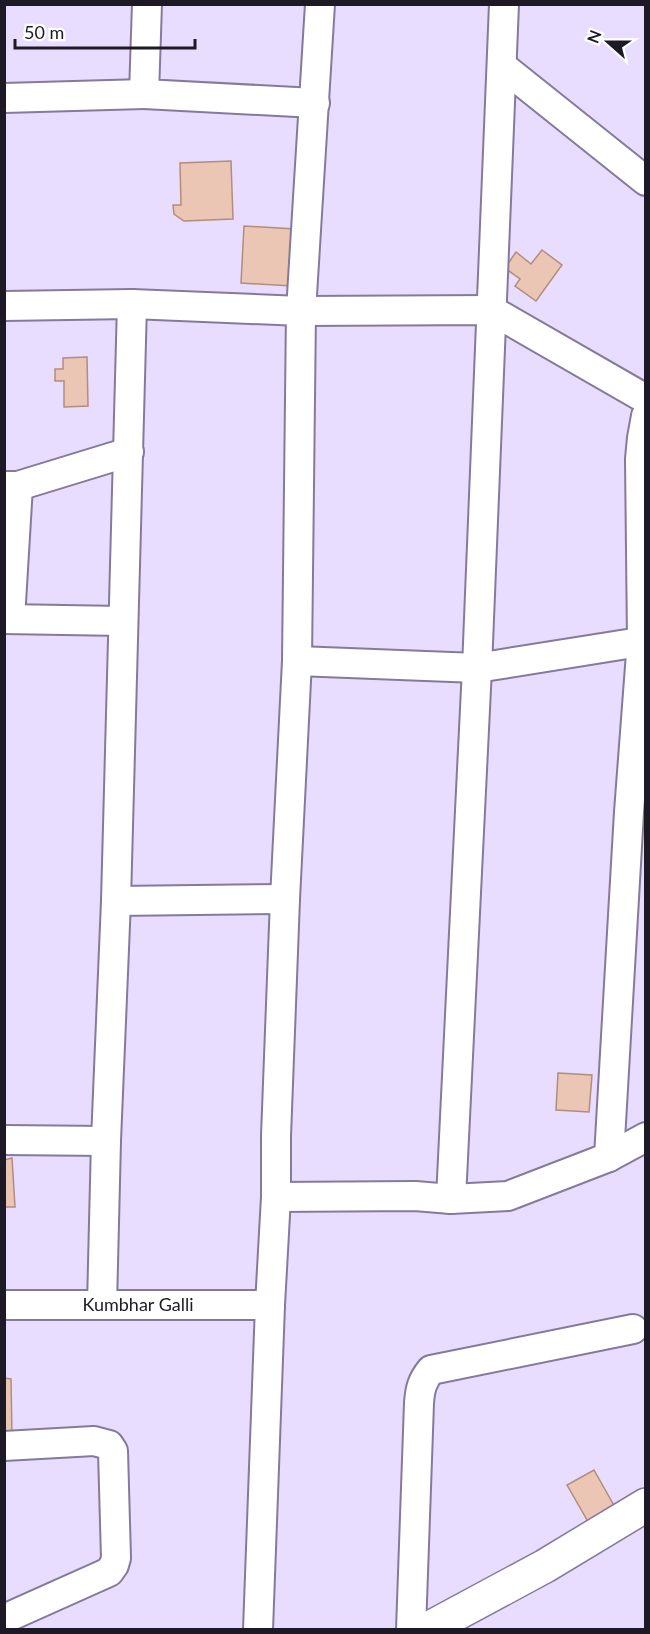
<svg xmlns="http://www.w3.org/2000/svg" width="650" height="1634" font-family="Lato,sans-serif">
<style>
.building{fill:#ebc6b4;stroke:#b08d7c;stroke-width:1.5}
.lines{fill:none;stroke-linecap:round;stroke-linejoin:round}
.minor-casing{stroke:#857a9a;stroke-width:32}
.tertiary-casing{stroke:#857a9a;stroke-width:36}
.minor{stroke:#fff;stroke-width:28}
.tertiary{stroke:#fff;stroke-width:33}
.labels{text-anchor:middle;stroke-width:4.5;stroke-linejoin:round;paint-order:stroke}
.street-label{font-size:18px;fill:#1d1925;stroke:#fff}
</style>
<rect width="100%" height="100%" fill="#e8dcff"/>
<path class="building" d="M231,161L233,219L184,221L174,214L173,205H181L180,163Z
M244,226L295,229L292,286L241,283Z
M542,250L562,265L536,301L515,286L520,279L505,268L516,252L531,264Z
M87,357L88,406L64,407V381H55V369H63V358Z
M558,1073L592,1075L589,1112L556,1110Z
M12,1158L15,1207H4V1160Z
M4,1378L11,1379L12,1438H4Z
M594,1470L616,1509L590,1525L567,1485Z"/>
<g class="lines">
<defs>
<g id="minor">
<path d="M147,4L144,94L315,103"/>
<path d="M502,66L646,181"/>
<path d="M4,98L144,94"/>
<path d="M4,306L132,304L301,311L491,310L646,399"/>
<path d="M4,486H18L129,452"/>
<path d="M4,619L123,621"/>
<path d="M10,619L18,486"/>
<path d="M297,661L477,668L646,641"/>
<path d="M116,901L285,899"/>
<path d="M4,1140L106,1141"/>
<path d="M609,1157L629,812L642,640L640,459L642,438L646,416"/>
<path d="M276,1197L415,1196L451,1199L508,1196L609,1157L646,1137"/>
<path d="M451,1199L477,668L504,4"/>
<path id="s1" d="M4,1305H270"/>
<path d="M102,1305L106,1141L116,901L132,304"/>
<path d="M4,1446L94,1441L109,1445L113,1451L116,1558L114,1565L109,1572L4,1619"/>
<path d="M258,1630L270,1305L276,1197V1136L285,899L297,661L301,311L320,4"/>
<path d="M411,1630L419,1403C420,1389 422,1381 431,1370L633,1329"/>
</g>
<path id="tertiary" d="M426,1630L545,1566L646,1505"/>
</defs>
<use href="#minor" class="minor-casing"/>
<use href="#tertiary" class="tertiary-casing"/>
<use href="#minor" class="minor"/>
<use href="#tertiary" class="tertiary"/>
</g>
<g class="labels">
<g class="street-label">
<text dy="6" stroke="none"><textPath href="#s1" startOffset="134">Kumbhar Galli</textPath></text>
</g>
</g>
<rect width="650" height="1634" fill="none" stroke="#1d1925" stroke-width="12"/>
<g transform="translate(608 42) rotate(291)" stroke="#ffffff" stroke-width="4.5" paint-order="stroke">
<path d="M0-4.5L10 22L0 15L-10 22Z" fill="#1d1925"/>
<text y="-9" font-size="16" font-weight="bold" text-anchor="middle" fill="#1d1925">N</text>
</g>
<path d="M15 39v9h180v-9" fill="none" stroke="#1d1925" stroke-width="3"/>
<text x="24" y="39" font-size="18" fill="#1d1925" stroke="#ffffff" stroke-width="4.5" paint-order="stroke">50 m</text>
</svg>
